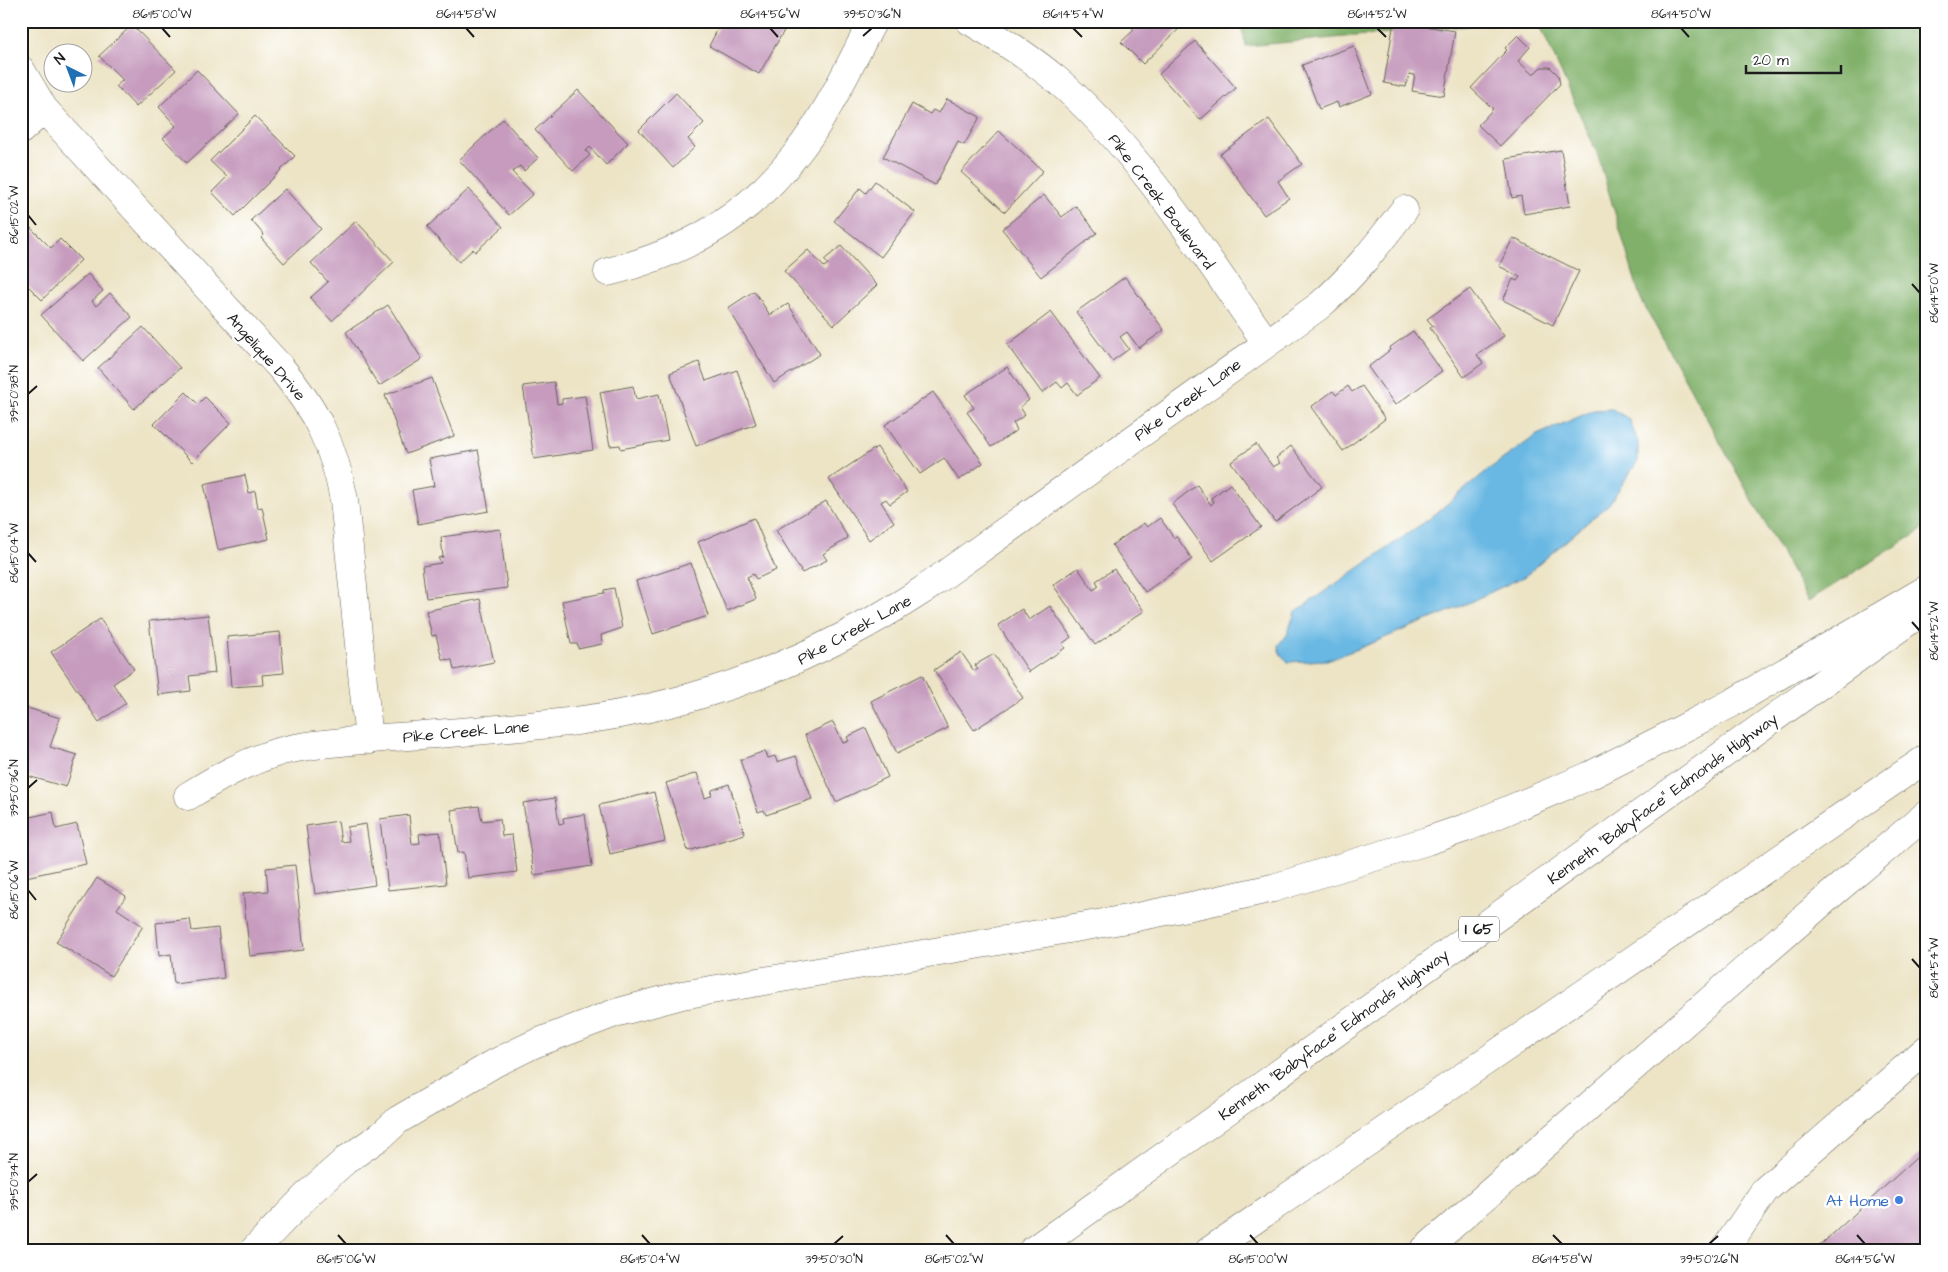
<svg xmlns="http://www.w3.org/2000/svg" width="1948" height="1272" font-family="'Architects Daughter',sans-serif">
<style>
.forest{fill:#80b069;stroke:#4e6642}
.water{fill:#69b8e3;stroke:#426a80}
.building{fill:#c69bbe}
.lines{fill:none;stroke-linecap:round;stroke-linejoin:round}
.minor-casing{stroke:#656258;stroke-width:29}
.highway-casing{stroke:#656258;stroke-width:29}
.minor{stroke:#fff;stroke-width:28}
.highway{stroke:#fff;stroke-width:28}
.ticks{fill:none;stroke:#1c1c1c;stroke-width:2}
.shop-dot{fill:#3f7fe0;stroke:#fff;stroke-width:2}
.labels{text-anchor:middle;stroke-width:5;stroke-linejoin:round;paint-order:stroke}
.shield{fill:#fff;stroke:#606060;stroke-width:1}
.shield-label{font-size:15px;font-weight:bold;fill:#1c1c1c}
.street-label{font-size:16px;fill:#1c1c1c;stroke:#fff}
.shop-label{font-size:16px;fill:#366cbe;stroke:#fff;text-anchor:end}
.neatline{fill:none;stroke:#1c1c1c;stroke-width:2}
.ticks-label{font-size:12px;text-anchor:middle;fill:#1c1c1c}
</style>
<rect width="100%" height="100%" fill="#fff"/>
<filter id="ink" filterUnits="userSpaceOnUse"><feTurbulence type="fractalNoise" baseFrequency=".02" numOctaves="2"/><feDisplacementMap in="SourceGraphic" scale="10" xChannelSelector="R" yChannelSelector="G"/><feConvolveMatrix kernelMatrix="1 2 1 2 8 2 1 2 1" color-interpolation-filters="sRGB"/></filter>
<filter id="wash" filterUnits="userSpaceOnUse"><feTurbulence type="fractalNoise" baseFrequency=".0096" numOctaves="4" result="noise"/><feDisplacementMap in="SourceGraphic" scale="20" xChannelSelector="R" yChannelSelector="G"/><feGaussianBlur stdDeviation="1.12" result="paint"/><feColorMatrix in="noise" values="0 0 0 0 0 0 0 0 0 0 0 0 0 0 0 0 0 1.4 0 .05"/><feComposite in="paint" operator="in"/></filter>
<g filter="url(#wash)">
<rect width="100%" height="100%" fill="#ede4c6"/>
<path class="forest" d="M1240,21H1520L1246,46Z
M1538,21H1927V527L1808,601L1641,300L1597,153Z"/>
<path class="water" d="M1612,409L1629,419L1638,442V461L1609,504L1525,576L1455,609L1355,650L1327,660L1288,662L1280,654L1278,645L1287,635L1295,612L1429,519L1489,469L1537,435L1594,410Z"/>
<g id="blocks">
<path class="building" d="M722,21H771L785,29L759,74L709,46Z
M1126,21H1187L1143,64L1121,42L1134,30Z
M1394,21L1455,31L1444,96L1412,91L1415,75L1409,74L1406,87L1384,83Z
M132,25L176,70L136,107L116,86L123,80L99,56Z
M1518,35L1530,47L1518,61L1533,75L1541,67H1550L1558,75L1560,84L1500,146L1478,125L1493,109L1471,88L1507,50L1505,48Z
M1195,41L1236,88L1200,120L1159,74Z
M1354,46L1372,94L1339,107L1337,102L1319,109L1302,65Z
M197,70L239,114L187,163L163,138L176,126L159,107Z
M578,90L628,143L606,165L590,147L586,151L590,155L573,171L535,130Z
M676,93L704,123L688,139L695,147L673,168L639,130Z
M947,99L980,117L964,145L958,142L935,185L883,157L912,104L930,114L933,110L939,113Z
M255,116L295,156L235,216L212,192L227,177L210,161Z
M503,119L538,158L524,171L520,166L512,172L533,194L509,215L459,160Z
M1269,119L1302,164L1278,181L1289,198L1264,215L1220,154Z
M999,131L1043,171L1005,212L961,172Z
M1561,150L1570,206L1524,214L1521,196L1512,198L1506,159Z
M875,181L915,212L881,257L834,221L860,188L866,193Z
M285,189L321,229L284,263L261,238L264,235L251,220Z
M469,189L503,227L475,252L473,249L459,262L427,227Z
M1044,195L1062,217L1076,206L1097,233L1041,277L1002,229Z
M356,221L394,262L332,321L310,298L328,282L311,263Z
M28,225L51,248L60,239L81,260L42,300L21,279V231Z
M1513,238L1579,271L1553,325L1503,300L1513,279L1517,281L1520,277L1499,266Z
M841,246L877,285L834,325L784,271L808,250L824,267L828,264L824,260Z
M88,274L103,291L92,301L96,306L110,293L132,317L83,361L41,315Z
M1125,277L1164,330L1139,348L1127,332L1120,337L1129,349L1112,361L1076,312Z
M1470,289L1504,336L1477,355L1483,363L1464,377L1430,328L1433,326L1427,319Z
M754,291L770,315L788,304L820,354L774,383L728,308Z
M388,305L422,359L379,386L346,332Z
M1051,312L1100,378L1077,395L1068,383L1062,388L1057,382L1042,393L1007,345Z
M143,327L180,368L134,409L98,368Z
M1413,331L1442,371L1395,405L1368,367L1390,350L1389,348Z
M699,362L706,381L737,370L756,424L696,446L670,373Z
M1007,367L1029,400L1020,407L1025,415L1013,423L1017,430L991,447L967,412L974,408L965,395Z
M432,378L454,436L406,454L385,395Z
M554,382L557,404L562,403V399L585,396L593,450L534,459L523,386Z
M633,386L636,399L659,394L668,440L621,449L620,445L610,446L600,392Z
M1348,386L1352,392L1362,386L1385,419L1343,451L1311,407L1333,391L1336,395Z
M186,392L198,404L205,397L231,423L192,462L154,424Z
M933,392L983,463L959,480L944,458L920,474L885,425Z
M1256,444L1273,467L1280,463L1276,458L1291,446L1322,487L1275,522L1231,462Z
M877,447L907,492L890,504L886,499L881,502L894,522L869,540L829,479Z
M478,450L489,511L418,524L412,490L434,486L429,459Z
M245,475L249,493L255,491L258,508L262,507L269,539L218,550L204,484Z
M1230,484L1261,527L1213,561L1172,504L1197,485L1211,505L1214,502L1211,498Z
M826,501L848,538L823,554L827,560L802,573L776,530Z
M754,518L776,570L756,579L753,574L747,577L756,599L727,611L698,542Z
M1160,518L1174,538L1176,536L1192,559L1145,592L1112,545L1144,523L1147,527Z
M500,529L507,588L426,598L422,566L441,563L438,558L443,557L441,537Z
M691,563L708,616L653,634L636,581Z
M1078,568L1093,590L1099,586L1096,581L1114,569L1144,611L1095,645L1053,585Z
M614,588L622,628L601,635L602,644L578,649V644H571L562,601L604,593V590Z
M480,599L494,662L454,670L452,660L442,659L436,635L432,636L426,611Z
M1050,606L1071,637L1062,644L1065,648L1029,672L998,625L1022,609L1029,620Z
M208,615L215,673L189,676L191,691L158,695L149,621Z
M100,619L134,669L113,684L126,703L99,722L51,652Z
M280,632L284,673L262,675L263,685L231,687L227,637Z
M961,652L974,671L978,669L975,665L994,654L1023,698L974,730L934,670Z
M922,675L948,728L897,753L871,701Z
M21,706L60,718L50,747L77,755L66,787L21,774Z
M833,722L843,743L849,741L847,737L866,728L888,777L836,802L805,735Z
M765,751L768,758L775,756L777,762L796,756L812,799L766,815L764,810L758,812L740,760Z
M697,773L705,798L711,796L712,790L729,784L745,834L688,851L666,783Z
M654,792L665,841L610,854L599,805Z
M555,798L559,824L564,823L563,818L585,814L592,866L534,875L523,803Z
M479,806L482,821L500,819L502,836L512,835L517,872L468,878L464,852L458,853L451,810Z
M53,812L56,829L77,824L86,864L21,878V819Z
M409,815L412,844L420,843L419,834L440,832L446,884L388,890L380,819Z
M338,821L341,842L349,841L347,827L366,824L375,885L315,894L306,826Z
M295,865L304,950L250,956L243,893L268,891L266,868Z
M97,878L126,896L117,909L143,926L111,976L56,942Z
M190,919L192,931L218,928L224,978L174,984L171,954L159,956L156,923Z
M1927,1148V1251H1814Z"/>
</g>
</g>
<g filter="url(#ink)">
<use href="#blocks" fill-opacity="0" stroke="#656258" stroke-width="1"/>
<g class="lines">
<defs>
<path id="minor" d="M970,21C1001,39 1031,58 1058,81C1139,150 1204,255 1266,342
M21,70L44,109L281,368C316,411 334,445 344,500L369,740
M21,130L44,109
M608,272C686,252 747,218 797,153C828,114 849,65 873,21
M188,796C217,778 245,762 278,752C312,743 348,742 382,738C447,733 512,729 576,721C704,704 815,660 923,590L1319,306C1352,278 1378,244 1404,210
M1724,1251L1765,1190L1927,1049"/>
<path id="highway" d="M253,1251L310,1192L346,1160L382,1135L398,1120L495,1063L534,1044L615,1013L682,995L1127,919L1201,904L1273,888L1427,841L1468,827L1589,776L1680,730L1732,703L1927,589
M1032,1251L1927,608
M1209,1251L1927,758
M1423,1251L1834,892L1927,814"/>
</defs>
<use href="#minor" class="minor-casing"/>
<use href="#highway" class="highway-casing"/>
<use href="#minor" class="minor"/>
<use href="#highway" class="highway"/>
</g>
</g>
<path class="ticks" d="M162,28L170,37M466,28L474,37M770,28L778,37M1073,28L1082,37M1377,28L1386,37M1681,28L1689,37M863,36L872,28M28,215L36,225M1912,284L1920,293M28,394L37,386M28,553L36,562M1912,622L1920,631M28,788L37,780M28,890L36,900M1912,959L1920,968M28,1182L37,1174M338,1235L346,1244M642,1235L650,1244M946,1235L954,1244M1250,1235L1258,1244M1553,1235L1562,1244M1857,1235L1865,1244M834,1244L843,1236M1709,1244L1718,1236"/>
<circle class="shop-dot" cx="1899" cy="1200" r="5"/>
<g class="labels">
<rect class="shield" x="1459" y="916.5" width="40" height="25" rx="4"/>
<g class="shield-label">
<text x="1479" y="934">I 65</text>
</g>
<g class="street-label">
<text transform="translate(1162 201) rotate(53)" y="6">Pike Creek Boulevard</text>
<text transform="translate(267 356) rotate(49)" y="6">Angelique Drive</text>
<text transform="translate(1187 399) rotate(-36)" y="6">Pike Creek Lane</text>
<text transform="translate(854 629) rotate(-29)" y="6">Pike Creek Lane</text>
<text transform="translate(466 731) rotate(-5)" y="6">Pike Creek Lane</text>
<text transform="translate(1662 798) rotate(-36)" y="6">Kenneth "Babyface" Edmonds Highway</text>
<text transform="translate(1333 1034) rotate(-36)" y="6">Kenneth "Babyface" Edmonds Highway</text>
</g>
<g class="shop-label">
<text x="1889" y="1206">At Home</text>
</g>
</g>
<rect width="1948" height="1272" fill="none" stroke="#fff" stroke-width="55"/>
<g transform="translate(68 68) rotate(318)"><circle r="24" fill="#ffffff" stroke="#a4a4a4"/>
<path d="M0-4L9 19L0 12L-9 19Z" fill="#1f6fb2"/>
<text y="-8" font-size="14" font-weight="bold" text-anchor="middle" fill="#1c1c1c">N</text>
</g>
<path d="M1746 65v8h95v-8" fill="none" stroke="#1c1c1c" stroke-width="2.5"/>
<text x="1753" y="65" font-size="15" fill="#1c1c1c" stroke="#ffffff" stroke-width="4" paint-order="stroke">20 m</text>
<rect x="28" y="28" width="1892" height="1216" class="neatline"/>
<g class="ticks-label">
<text x="162" y="18">86°15'00"W</text>
<text x="466" y="18">86°14'58"W</text>
<text x="770" y="18">86°14'56"W</text>
<text x="872" y="18">39°50'36"N</text>
<text x="1073" y="18">86°14'54"W</text>
<text x="1377" y="18">86°14'52"W</text>
<text x="1681" y="18">86°14'50"W</text>
<text transform="translate(14 215) rotate(-90)" y="4">86°15'02"W</text>
<text transform="translate(1934 293) rotate(-90)" y="4">86°14'50"W</text>
<text transform="translate(14 394) rotate(-90)" y="4">39°50'38"N</text>
<text transform="translate(14 553) rotate(-90)" y="4">86°15'04"W</text>
<text transform="translate(1934 631) rotate(-90)" y="4">86°14'52"W</text>
<text transform="translate(14 788) rotate(-90)" y="4">39°50'36"N</text>
<text transform="translate(14 890) rotate(-90)" y="4">86°15'06"W</text>
<text transform="translate(1934 968) rotate(-90)" y="4">86°14'54"W</text>
<text transform="translate(14 1182) rotate(-90)" y="4">39°50'34"N</text>
<text x="346" y="1263">86°15'06"W</text>
<text x="650" y="1263">86°15'04"W</text>
<text x="834" y="1263">39°50'30"N</text>
<text x="954" y="1263">86°15'02"W</text>
<text x="1258" y="1263">86°15'00"W</text>
<text x="1562" y="1263">86°14'58"W</text>
<text x="1709" y="1263">39°50'26"N</text>
<text x="1865" y="1263">86°14'56"W</text>
</g>
</svg>
